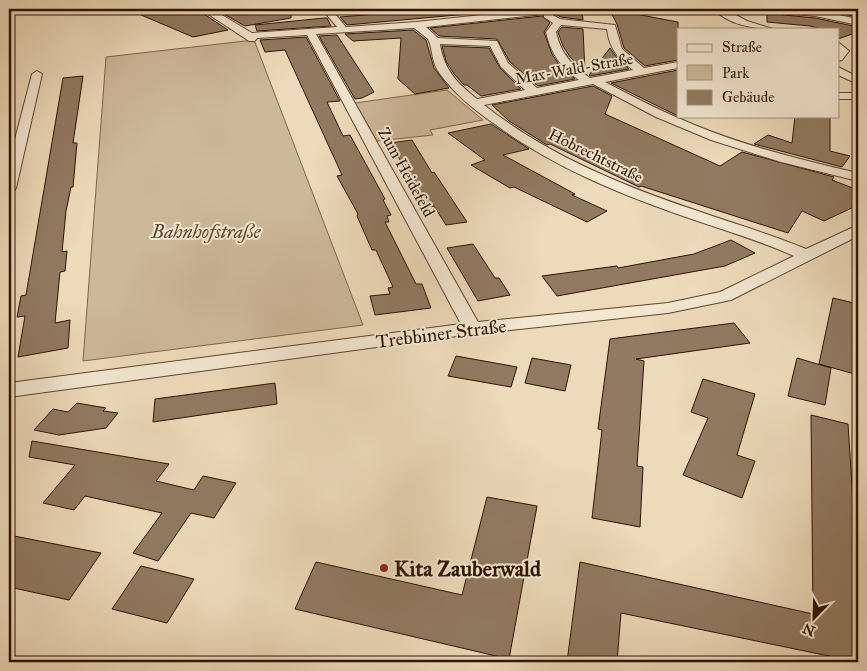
<svg xmlns="http://www.w3.org/2000/svg" width="867" height="671" font-family="'IM FELL Great Primer',serif">
<style>
.green{fill:#cdb89a;stroke:#7e664d}
.building{fill:#917a61;stroke:#2e1300}
.lines{fill:none;stroke-linecap:round;stroke-linejoin:round}
.minor-casing{stroke:#5e452e;stroke-width:2}
.minor{fill:#f3e7d2;fill-rule:evenodd}
.poi-dot{fill:#8f2418;stroke:#f3e7d2;stroke-width:2}
.labels{text-anchor:middle;stroke-width:4;stroke-linejoin:round;paint-order:stroke}
.far-street-label{font-size:16px;fill:#2e1300;stroke:#f3e7d2}
.park-label{font-size:19px;font-style:italic;fill:#5e452e;stroke:#f3e7d2}
.street-label{font-size:19px;fill:#2e1300;stroke:#f3e7d2}
.near-poi-label{font-size:22px;font-weight:bold;fill:#2e1300;stroke:#f3e7d2;text-anchor:start}
</style>
<rect width="100%" height="100%" fill="#eddaba"/>
<filter id="stains"><feTurbulence type="fractalNoise" baseFrequency=".004" numOctaves="4"/><feColorMatrix values="0 0 0 0 .2 0 0 0 0 .09 0 0 0 0 .02 0 0 0 .5 -.17"/></filter>
<radialGradient id="worn" r=".72"><stop offset=".6" stop-color="#630" stop-opacity="0"/><stop offset="1" stop-color="#630" stop-opacity=".3"/></radialGradient>
<path class="green" d="M254,40L363,325L83,361L106,57Z
M447,90L483,120L430,130L433,135L377,141L355,103Z"/>
<path class="building" d="M127,9H202L204,14L228,30L193,37Z
M215,9H291V18L245,26Z
M439,9H523L347,25L340,17Z
M566,9H582L583,20L561,17L555,14L563,13Z
M609,9L678,22V60L645,66L624,48L617,24Z
M767,9L774,14L815,18L858,27V32L838,39V29H821L810,26L767,22Z
M818,9H846L858,11V17Z
M542,16L550,23L544,32L552,54L560,66L575,79L538,86L510,62L497,39L439,36L430,28Z
M324,18H327L331,26L257,31L255,25Z
M562,27L583,29L585,72L570,57L563,46L558,32Z
M413,30L426,40L434,68L449,88L415,94L398,79L401,38L353,41L345,34Z
M337,35L374,92L362,98L355,99L319,36Z
M306,37L340,101L327,102L343,136L350,135L385,199L383,200L391,215L387,216L389,222H385L416,284H422L431,308L375,315L370,296L390,294L388,288L393,287L376,250H372L357,216L358,214L337,176L342,175L285,50L265,52L260,40Z
M442,46L489,48L500,68L521,89L481,96L467,85H464L454,74L446,61Z
M610,48L617,58L629,69L590,76L589,75Z
M678,70V116L611,83Z
M83,76L73,143H77L73,187H71L66,211L62,252L67,251L65,271L60,272L55,323L70,320L68,348L18,357L25,316L17,317L21,296L26,295L63,78Z
M593,86L612,96L605,114L720,166L742,152L834,177L832,180L858,190V205L824,221L802,211L788,233L641,186L639,187L550,144L547,145L509,121L492,105Z
M795,116H830V151L850,156L842,167L754,144L768,135L792,143Z
M491,124L529,149L503,155L575,194L572,195L607,211L587,222L514,187L510,188L471,165L485,160L448,133Z
M412,140L432,173L434,172L467,222L446,225L434,206L428,207L390,143Z
M731,240L755,253L725,266L557,296L542,276L617,266L618,268L694,254Z
M473,244L495,278H499L510,295L478,301L447,248Z
M833,298L858,304V375L819,364Z
M734,323L750,343L636,359L644,361L637,466L643,467L640,527L592,518L602,430L598,429L610,339Z
M456,356L517,367L511,387L448,376Z
M532,358L571,365L565,391L525,383Z
M797,358L831,368L825,405L788,396Z
M703,379L755,394L737,455L755,461L742,498L683,475L708,418L691,412Z
M275,383L277,404L153,422L155,399Z
M77,403L106,408L103,411L118,413L106,428L59,435L34,430L53,409L68,412Z
M811,415L848,424L858,576V662L621,613L617,662H567L580,562L813,614Z
M32,441L169,464L156,481L194,490L203,476L236,483L214,518L191,513L158,561L133,553L162,513L85,496L74,510L43,503L75,465L29,457Z
M487,497L537,506L509,659L295,609L316,562L462,595Z
M9,535L65,546L101,553L69,600L9,587Z
M141,566L194,579L167,623L112,609Z"/>
<g class="lines">
<defs>
<path id="minor" d="M204,9H212L252,33L337,27L322,9H331L346,27L416,22L538,9H564L563,11L549,13L560,19L615,25L622,49L644,68L678,62V68L605,82C635,98 665,113 697,126C749,147 804,161 858,173V181L781,162L711,140L656,117L593,84L484,105C546,154 620,185 695,210C732,223 770,234 806,249L858,225V236L731,300L668,313L472,334L9,397V383L461,324L307,35L257,38L255,41H249L205,12ZM544,14V17L553,23L546,32C551,54 561,67 579,80L537,88L508,63L497,41L438,38L426,27ZM561,25L607,29C609,48 618,59 633,70L590,78C572,65 561,54 556,32ZM414,28L428,39C433,49 431,60 438,71C453,93 474,110 496,125C552,166 617,193 683,216C720,229 758,240 794,256L720,292L668,303L478,322L316,34ZM440,44L490,46L501,67L525,90L477,99C457,83 444,70 440,44Z
M714,9H762L758,12L734,14L747,21L773,29C753,29 727,24 714,9Z
M770,9L815,10L858,19V25L815,16L774,12Z
M838,42L849,51L842,60L838,61Z
M838,67L858,77V84L838,75Z
M37,71L42,74L16,188L14,191L9,192V162L32,74Z
M838,93H858V99H838Z"/>
</defs>
<use href="#minor" class="minor-casing"/>
<use href="#minor" class="minor"/>
</g>
<circle class="poi-dot" cx="384" cy="568" r="5"/>
<g class="labels">
<g class="far-street-label">
<text transform="translate(574 68) rotate(-10)" y="6">Max-Wald-Straße</text>
<text transform="translate(596 155) rotate(26)" y="6">Hobrechtstraße</text>
<text transform="translate(407 172) rotate(61)" y="6">Zum Heidefeld</text>
</g>
<g class="park-label">
<text x="206" y="238">Bahnhofstraße</text>
</g>
<g class="street-label">
<text transform="translate(441 333) rotate(-7)" y="7">Trebbiner Straße</text>
</g>
<g class="near-poi-label">
<text x="394" y="576">Kita Zauberwald</text>
</g>
</g>
<rect width="867" height="671" fill="none" stroke="#eddaba" stroke-width="30"/>
<rect x="10" y="10" width="847" height="651" fill="none" stroke="#2e1300" stroke-width="2.5"/>
<rect x="15" y="15" width="837" height="641" fill="none" stroke="#2e1300"/>
<rect x="677" y="28" width="162" height="90" fill="#f3e7d2" stroke="#a4927e"/>
<rect x="687" y="44" width="25" height="8" fill="#f3e7d2" stroke="#a4927e"/>
<text x="722" y="52" font-size="15" fill="#2e1300">Straße</text>
<rect x="687" y="65" width="25" height="15" fill="#cdb89a" stroke="#a4927e"/>
<text x="722" y="78" font-size="15" fill="#2e1300">Park</text>
<rect x="687" y="90" width="25" height="15" fill="#917a61" stroke="#a4927e"/>
<text x="722" y="102" font-size="15" fill="#2e1300">Gebäude</text>
<g transform="translate(814 618) rotate(203)" stroke="#f3e7d2" stroke-width="4" paint-order="stroke">
<path d="M0-4L9 19L0 12L-9 19Z" fill="#2e1300"/>
<text y="-8" font-size="14" font-weight="bold" text-anchor="middle" fill="#2e1300">N</text>
</g>
<rect width="100%" height="100%" filter="url(#stains)"/>
<rect width="100%" height="100%" fill="url(#worn)"/>
</svg>
